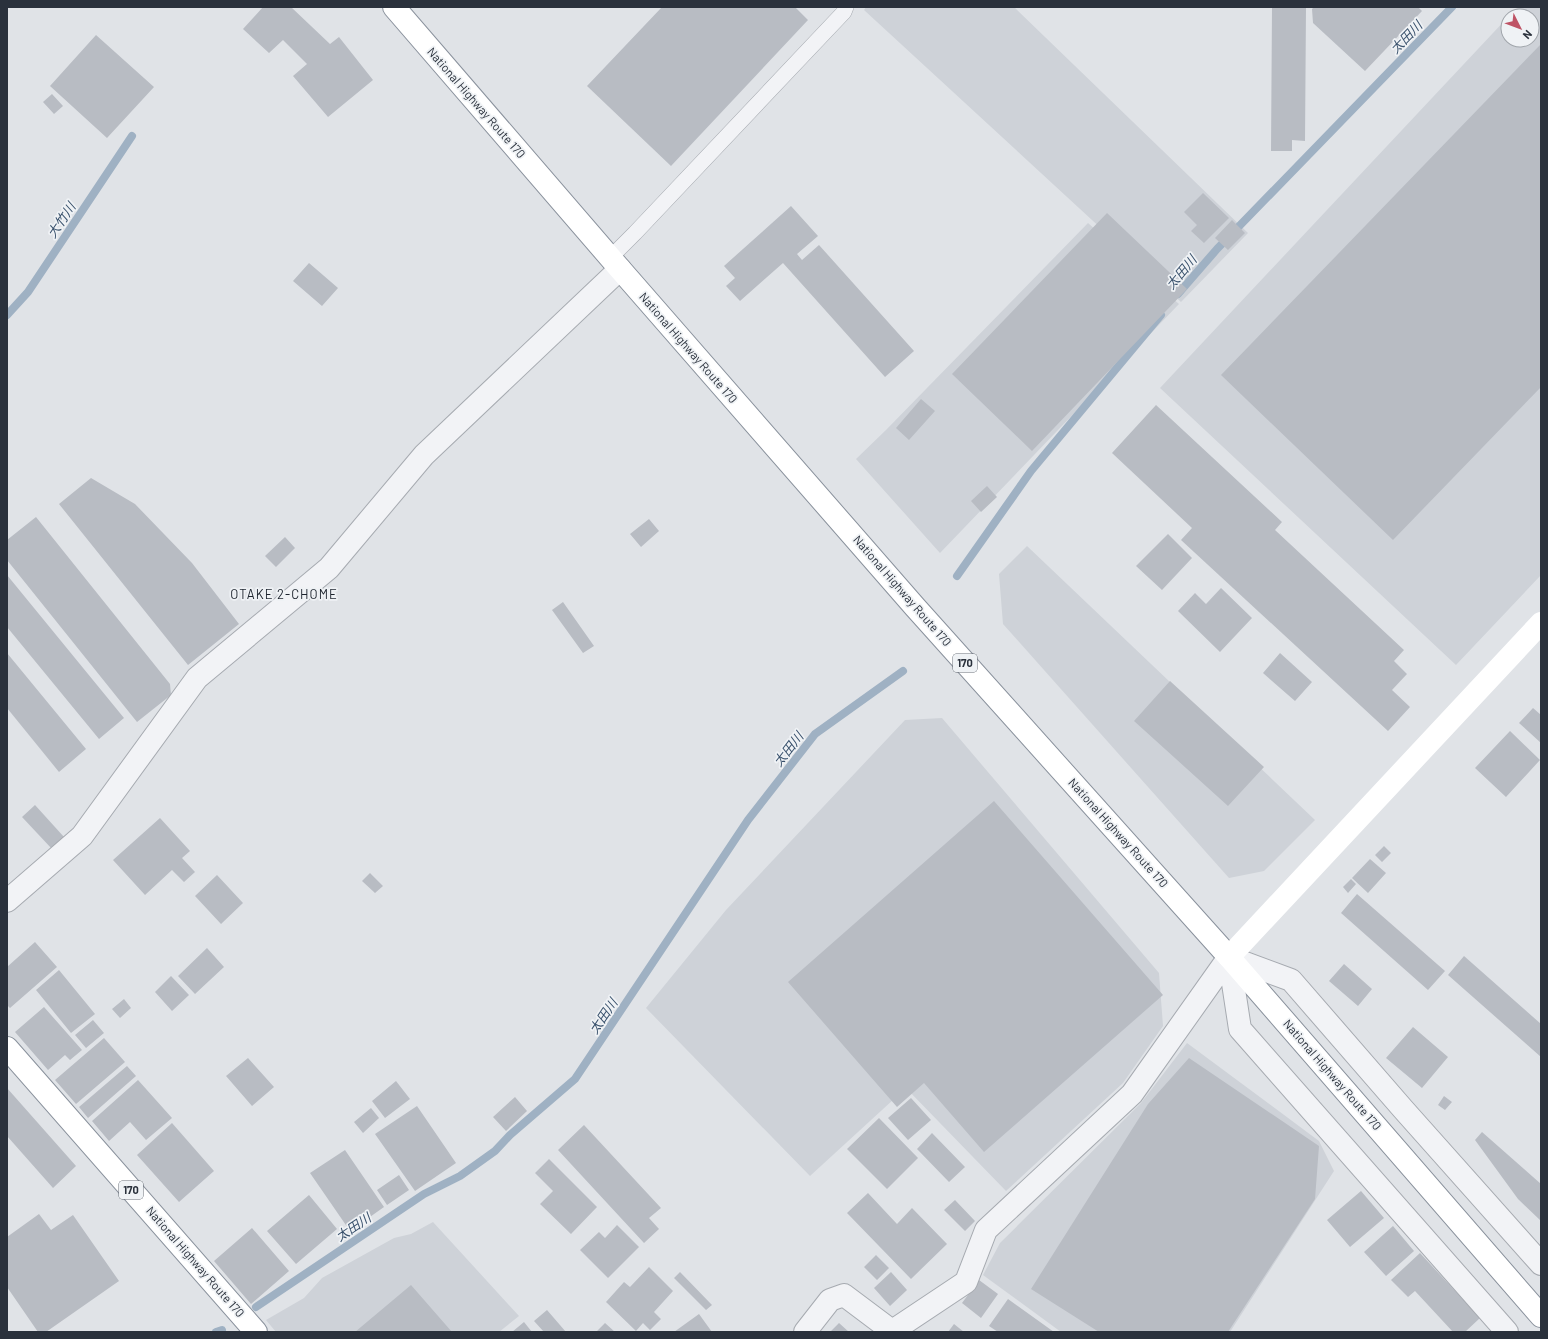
<svg xmlns="http://www.w3.org/2000/svg" width="1548" height="1339" font-family="Barlow,'Noto Sans JP',sans-serif">
<style>
.built{fill:#ced2d8}
.lines{fill:none;stroke-linecap:round;stroke-linejoin:round}
.stream{stroke:#9fb1c3;stroke-width:8}
.building{fill:#b8bcc3}
.lane-casing{stroke:#a6aab0;stroke-width:16}
.street-casing{stroke:#a6aab0;stroke-width:24}
.highway-casing{stroke:#89919c;stroke-width:24}
.lane{stroke:#f2f3f6;stroke-width:15}
.street{stroke:#f2f3f6;stroke-width:22}
.secondary{stroke:#fff;stroke-width:22}
.highway{stroke:#fff;stroke-width:22}
.labels{text-anchor:middle;stroke-width:3.5;stroke-linejoin:round;paint-order:stroke}
.shield{fill:#eff2f5;stroke:#656b74;stroke-width:1}
.shield-label{font-size:11px;font-weight:bold;fill:#2a313c}
.street-label{font-size:12px;fill:#2a313c;stroke:#eff2f5}
.water-label{font-size:13px;font-style:italic;fill:#39516c;stroke:#eff2f5}
.neighbourhood-label{font-size:13px;letter-spacing:1px;fill:#1c232d;stroke:#eff2f5}
</style>
<rect width="100%" height="100%" fill="#e0e3e7"/>
<path class="built" d="M866,7H1014L1248,233L1181,302L864,10Z
M1518,7H1541V575L1456,665L1160,388L1508,17V40H1532V16H1509Z
M1088,223L1179,304L940,553L856,459L886,430Z
M1027,546L1315,820L1264,871L1229,878L1003,624L999,574Z
M942,718L1159,973L1163,1026L1123,1083L1006,1191L906,1088L810,1176L646,1008L726,910L905,720Z
M1187,1043L1319,1141L1334,1171L1230,1332H1061L983,1275L1000,1243L1141,1103Z
M433,1222L519,1316L499,1332H276L266,1320L304,1298L322,1278L394,1238L411,1234Z"/>
<g class="lines">
<path class="stream" d="M1178,294L1217,249L1452,7
M7,315L28,292L132,136
M957,576L1031,471L1161,315
M256,1307L424,1194L460,1176L495,1151L510,1135L575,1079L748,820L815,734L903,671
M216,1332L222,1330"/>
</g>
<path class="building" d="M263,7H291L330,44L339,37L373,80L328,117L293,76L307,64L283,40L269,53L243,29Z
M662,7H795L808,20L671,166L587,86Z
M1272,7H1306L1305,141L1292,140V151H1271Z
M1314,7H1418L1422,11L1365,71L1313,23L1312,9Z
M96,35L154,87L107,138L50,86Z
M1541,44V387L1393,540L1221,375Z
M52,94L63,106L54,114L43,102Z
M1203,193L1229,218L1204,243L1191,231L1197,225L1184,212Z
M791,206L818,236L797,254L802,260L819,245L914,351L885,377L783,263L740,301L726,286L735,278L724,266Z
M1107,213L1187,289L1032,451L952,374Z
M1232,220L1245,233L1228,250L1215,238Z
M309,263L338,288L322,306L293,281Z
M921,399L935,411L909,440L896,428Z
M1156,405L1282,522L1275,530L1404,650L1394,661L1407,674L1392,690L1410,707L1388,731L1181,540L1192,528L1112,453Z
M91,478L135,504L192,563L239,624L188,665L59,504Z
M987,486L997,497L981,512L971,501Z
M36,517L170,684L171,695L137,722L7,560V540Z
M649,519L659,531L641,547L630,534Z
M1168,534L1192,558L1162,590L1136,566Z
M285,537L295,548L276,567L265,556Z
M7,575L124,718L99,739L7,627Z
M1221,588L1252,618L1220,652L1178,611L1195,593L1206,604Z
M563,602L594,646L583,653L552,610Z
M7,653L86,749L59,772L7,708Z
M1280,653L1312,682L1295,701L1263,673Z
M1170,681L1264,767L1228,806L1134,721Z
M1533,708L1541,715V743L1519,723Z
M1510,731L1540,760L1506,797L1475,768Z
M994,801L1163,995L984,1152L924,1083L897,1107L788,982Z
M35,805L64,837L52,849L22,817Z
M160,818L190,851L182,858L195,872L184,882L172,870L145,895L113,860Z
M1384,846L1391,853L1382,862L1375,855Z
M1370,859L1386,873L1368,893L1352,878Z
M370,873L383,886L375,893L362,881Z
M217,875L243,903L221,924L195,896Z
M1351,879L1356,884L1348,893L1343,887Z
M1357,894L1445,971L1428,990L1341,913Z
M35,942L57,967L10,1008L7,1005V967Z
M207,948L224,967L195,994L178,976Z
M1464,956L1541,1024V1057L1448,975Z
M1344,964L1372,989L1358,1006L1329,981Z
M59,970L95,1014L71,1033L36,990Z
M171,976L189,995L172,1011L155,992Z
M124,999L131,1008L120,1018L112,1009Z
M44,1007L82,1050L70,1060L65,1055L48,1070L15,1032Z
M93,1020L104,1033L86,1048L75,1035Z
M1413,1027L1448,1057L1422,1088L1386,1058Z
M104,1038L125,1062L76,1104L55,1080Z
M248,1058L274,1087L252,1106L226,1076Z
M1189,1058L1319,1146L1315,1199L1228,1332H1099L1031,1289L1148,1104Z
M127,1066L136,1076L88,1118L79,1107Z
M138,1080L172,1118L146,1140L130,1122L109,1141L92,1121Z
M396,1081L410,1099L385,1118L372,1101Z
M7,1088L76,1166L53,1188L7,1136Z
M1444,1096L1452,1102L1445,1110L1438,1105Z
M515,1097L527,1111L506,1131L493,1117Z
M911,1098L931,1120L908,1140L888,1118Z
M417,1106L456,1163L415,1191L375,1134Z
M371,1108L379,1118L363,1133L354,1122Z
M879,1118L918,1158L887,1189L847,1149Z
M172,1123L214,1171L179,1202L137,1155Z
M584,1125L661,1208L649,1218L659,1229L644,1243L558,1150Z
M1482,1132L1541,1184V1221L1518,1199L1475,1140Z
M932,1133L965,1167L949,1182L917,1149Z
M345,1150L384,1207L350,1231L310,1173Z
M549,1159L597,1207L571,1234L540,1204L553,1191L535,1173Z
M399,1175L409,1190L387,1205L377,1190Z
M1361,1191L1384,1218L1350,1247L1327,1220Z
M868,1193L897,1224L912,1208L947,1244L911,1279L847,1213Z
M309,1195L337,1229L296,1264L267,1231Z
M955,1200L975,1221L965,1231L944,1210Z
M39,1214L51,1230L73,1215L119,1281L46,1332H38L7,1287V1237Z
M617,1225L639,1247L608,1278L580,1250L599,1232L605,1238Z
M1393,1226L1414,1251L1386,1276L1364,1252Z
M252,1228L289,1271L251,1304L214,1261Z
M1420,1253L1480,1318L1465,1332H1453L1415,1291L1408,1297L1391,1280Z
M876,1255L889,1268L877,1280L864,1267Z
M649,1267L673,1291L654,1312L661,1319L650,1330L643,1323L636,1331L606,1302L624,1282L630,1287Z
M680,1272L712,1305L706,1310L674,1278Z
M891,1272L907,1290L890,1306L874,1288Z
M979,1280L998,1294L981,1318L962,1303Z
M411,1285L452,1332H355Z
M1008,1299L1054,1332H998L989,1326Z
M547,1310L566,1332H544L534,1321Z
M699,1314L712,1332H674Z
M524,1322L532,1332H512Z
M605,1323L615,1332H596Z
M839,1323L849,1332H830Z
M954,1324L964,1332H948Z"/>
<g class="lines">
<defs>
<path id="lane" d="M610,258L635,233L844,12L846,7"/>
<path id="street" d="M7,901L82,836L197,678L329,568L424,455L620,269
M1229,957L1240,1029L1507,1332
M1229,957L1291,980L1403,1109L1541,1264
M805,1332L830,1300L844,1295L892,1331
M891,1332L966,1282L986,1230L1132,1094L1229,957"/>
<path id="highway" d="M394,7L620,269L915,607L1229,957L1541,1316
M7,1048L256,1332"/>
</defs>
<use href="#lane" class="lane-casing"/>
<use href="#street" class="street-casing"/>
<use href="#highway" class="highway-casing"/>
<use href="#lane" class="lane"/>
<use href="#street" class="street"/>
<path class="secondary" d="M1229,957L1541,623"/>
<use href="#highway" class="highway"/>
</g>
<g class="labels">
<g class="shield">
<rect x="953" y="654" width="24" height="18" rx="3"/>
<rect x="119" y="1181" width="24" height="18" rx="3"/>
</g>
<g class="shield-label">
<text x="965" y="667">170</text>
<text x="131" y="1194">170</text>
</g>
<g class="street-label">
<text transform="translate(476 103) rotate(49)" y="4">National Highway Route 170</text>
<text transform="translate(688 348) rotate(49)" y="4">National Highway Route 170</text>
<text transform="translate(902 591) rotate(49)" y="4">National Highway Route 170</text>
<text transform="translate(1118 833) rotate(48)" y="4">National Highway Route 170</text>
<text transform="translate(1332 1075) rotate(49)" y="4">National Highway Route 170</text>
<text transform="translate(195 1262) rotate(49)" y="4">National Highway Route 170</text>
</g>
<g class="water-label">
<text transform="translate(1406 37) rotate(-46)" y="5">太田川</text>
<text transform="translate(61 220) rotate(-56)" y="5">大竹川</text>
<text transform="translate(1181 272) rotate(-50)" y="5">太田川</text>
<text transform="translate(788 749) rotate(-52)" y="5">太田川</text>
<text transform="translate(603 1016) rotate(-56)" y="5">太田川</text>
<text transform="translate(353 1227) rotate(-34)" y="5">太田川</text>
</g>
<g class="neighbourhood-label">
<text x="284" y="599">OTAKE 2-CHOME</text>
</g>
</g>
<rect width="1548" height="1339" fill="none" stroke="#2a313c" stroke-width="16"/>
<g transform="translate(1520 28) rotate(132)"><circle r="19" fill="#eff2f5" stroke="#a0a5ab"/>
<path d="M0-3L7 15L0 10L-7 15Z" fill="#be5365"/>
<text y="-6" font-size="11" font-weight="bold" text-anchor="middle" fill="#2a313c">N</text>
</g>
</svg>
